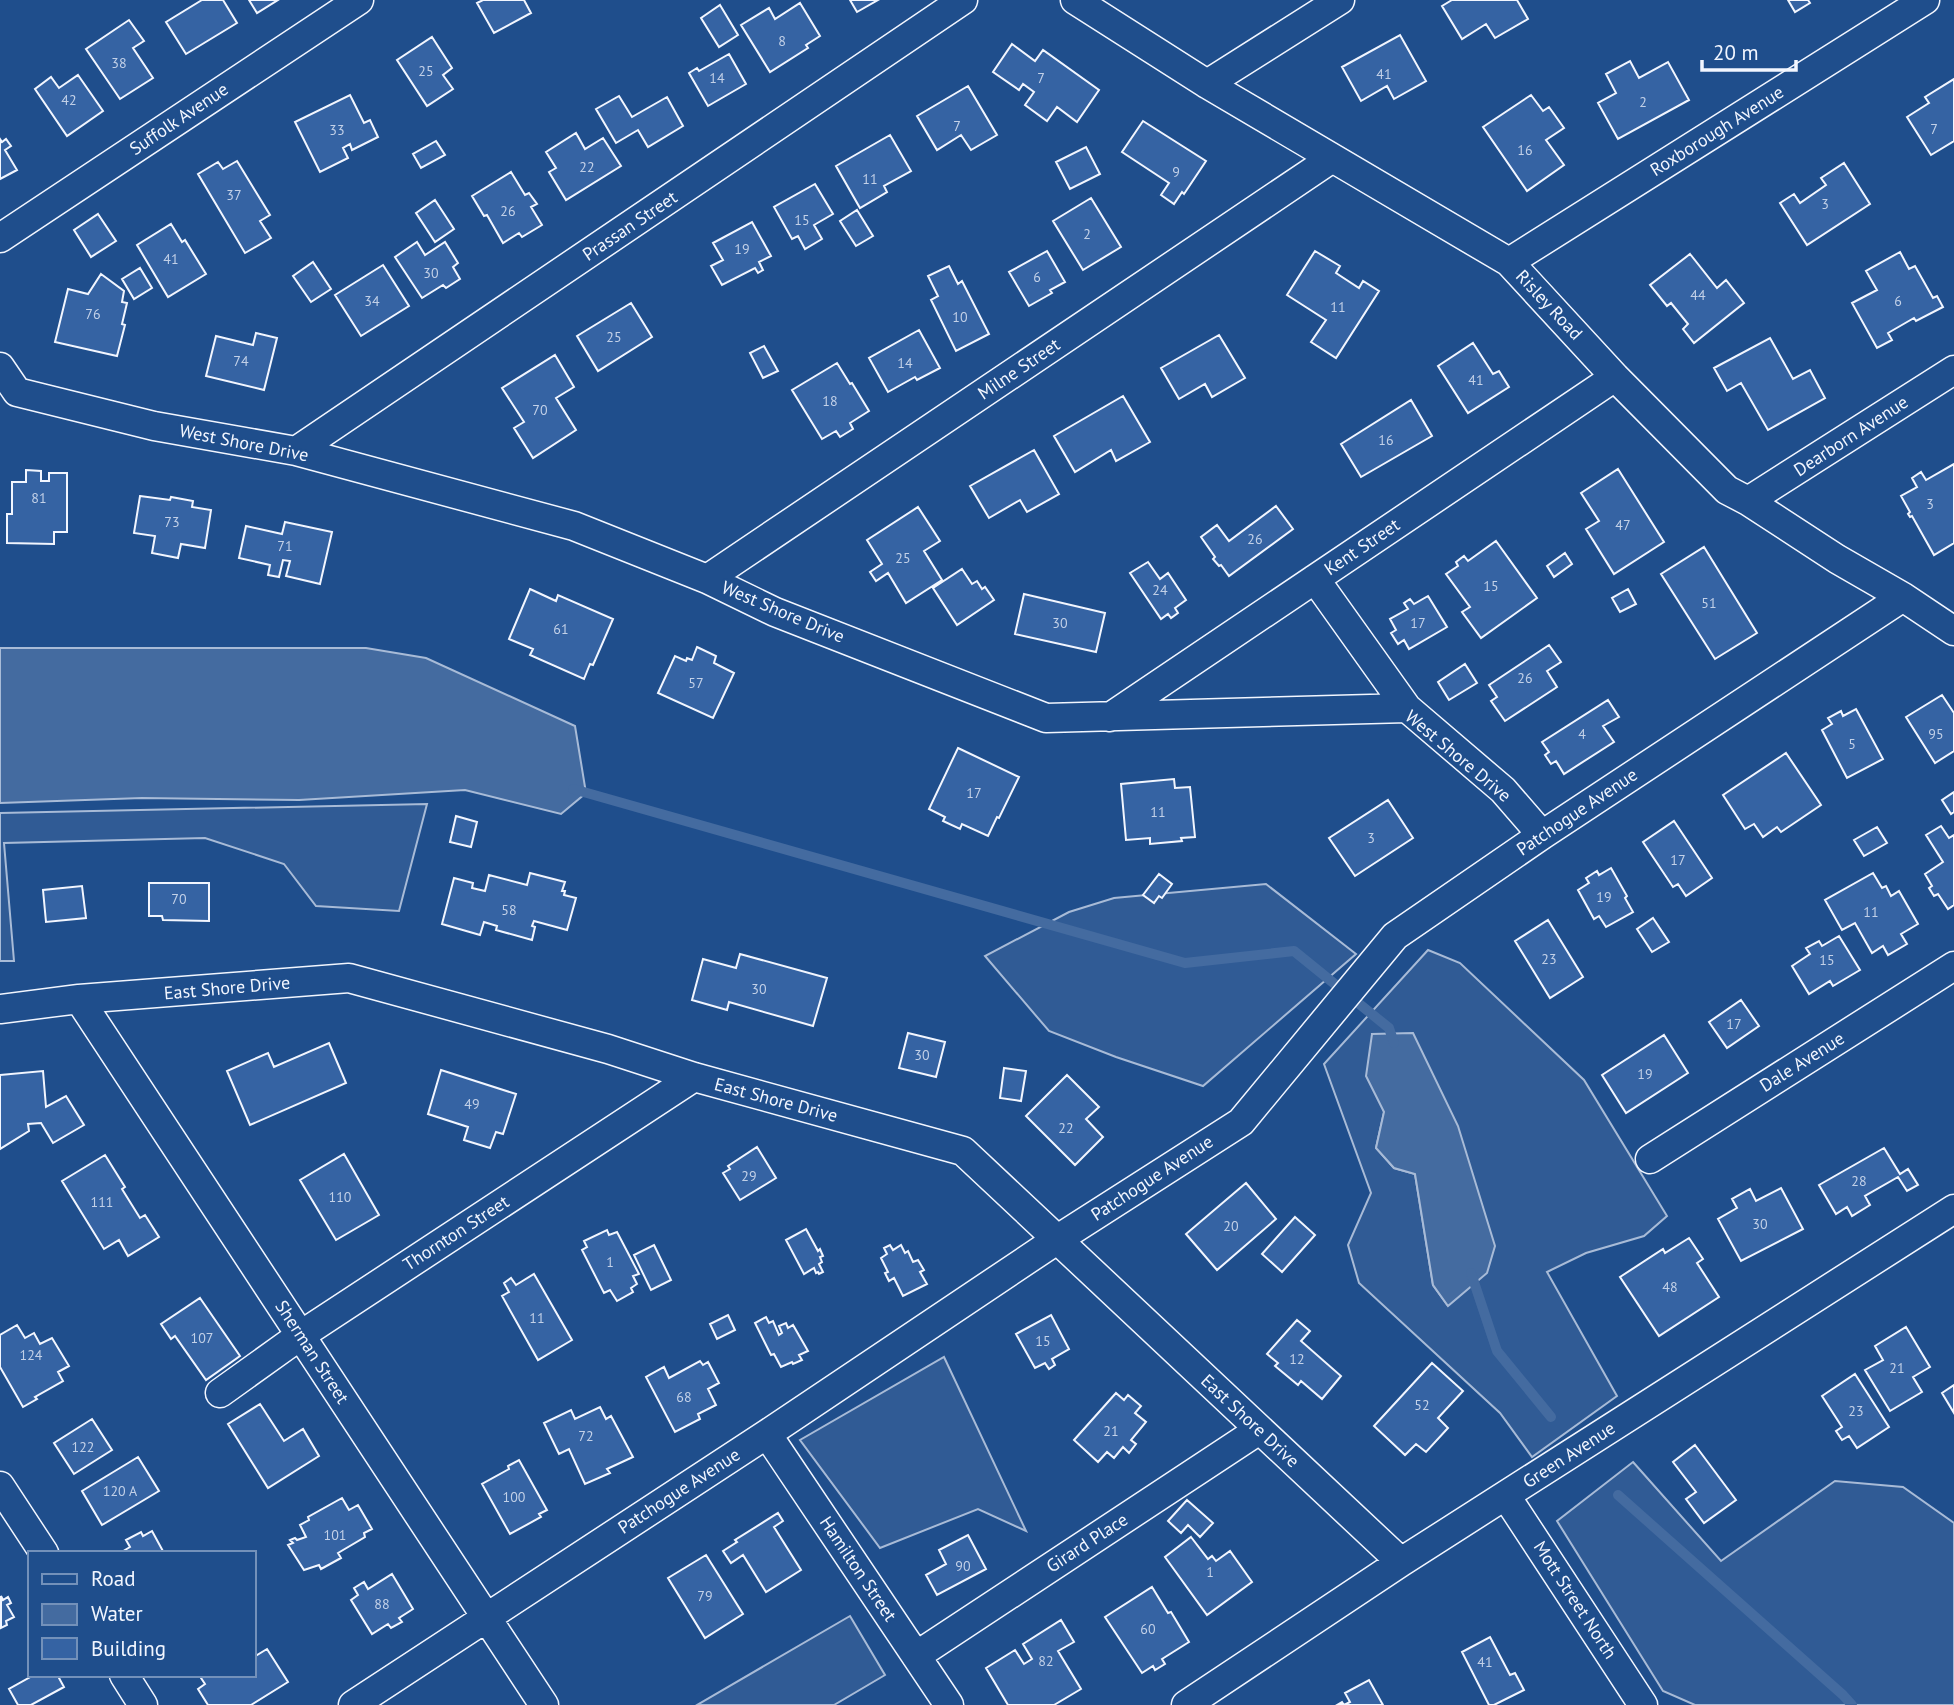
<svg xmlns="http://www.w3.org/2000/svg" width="1954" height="1705" font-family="'PT Sans',sans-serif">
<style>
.built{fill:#305b95;stroke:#a8bbd7;stroke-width:2;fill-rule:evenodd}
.water{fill:#446ba0;stroke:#a8bbd7;stroke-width:2}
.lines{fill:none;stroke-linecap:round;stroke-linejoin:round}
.stream{stroke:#446ba0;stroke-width:10}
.building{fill:#3563a3;stroke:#f2f6ff;stroke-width:2}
.street-casing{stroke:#f2f6ff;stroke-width:31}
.street{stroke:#1f4e8c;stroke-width:28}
.labels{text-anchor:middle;stroke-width:5;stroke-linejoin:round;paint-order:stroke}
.number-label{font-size:14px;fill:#c3d1e8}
.street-label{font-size:18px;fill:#f2f6ff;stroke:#1f4e8c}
</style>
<rect width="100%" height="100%" fill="#1f4e8c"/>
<path class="built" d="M427,804L399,911L316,906L284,864L205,838L4,843L14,961H0V813Z
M1266,884L1356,954L1203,1086L1116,1057L1049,1031L985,956L1069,912L1114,898Z
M1428,950L1460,963L1584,1080L1667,1216L1644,1236L1586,1253L1547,1272L1617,1396L1532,1457L1500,1413L1359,1283L1348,1245L1371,1193L1324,1064ZM1372,1034H1413L1448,1306L1433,1285L1415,1174L1394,1168L1376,1148L1384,1112Z
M944,1357L1026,1531L978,1509L880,1548L800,1440Z
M1633,1462L1721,1561L1835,1481L1903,1487L1954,1523V1705H1695L1663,1691L1557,1521Z
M850,1616L885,1675L834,1705H697Z"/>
<path class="water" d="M0,648H366L426,658L575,726L586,793L561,814L465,790L299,800L142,798L0,803Z
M1413,1033L1458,1126L1495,1246L1487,1273L1448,1306L1433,1285L1415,1174L1394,1168L1376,1148L1384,1112L1366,1076L1372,1034Z"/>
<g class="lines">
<path class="stream" d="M573,789L1185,963L1294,951L1389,1028L1394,1043
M1471,1273L1497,1351L1551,1417
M1618,1495L1843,1695L1852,1705"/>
</g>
<path class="building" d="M202,0H223L237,23L186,54L166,22Z
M249,0H278L257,13Z
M483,0H524L531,13L494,33L477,3Z
M850,0H878L857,12Z
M1452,0H1517L1528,19L1495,38L1486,24L1462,39L1442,6Z
M1788,0H1808L1810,3L1795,12Z
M800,3L820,36L806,45L808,48L770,72L741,25L769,8L775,19Z
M720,5L738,35L719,47L701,18Z
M129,20L144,41L133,48L153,78L120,99L86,49Z
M1400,35L1426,81L1394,99L1387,86L1361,101L1342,67Z
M432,37L452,68L443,75L453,89L427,106L397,60Z
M1012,44L1035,61L1043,50L1099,90L1077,122L1057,107L1047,121L1025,105L1034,92L1023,84L1019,90L993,72Z
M729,54L746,84L708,106L689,73L697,68L699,71Z
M1630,61L1639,78L1668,62L1689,100L1618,139L1598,103L1616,93L1606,74Z
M78,75L103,111L67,136L35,89L51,77L59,88Z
M1954,79V141L1931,155L1907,117L1929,103L1925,97Z
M968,86L997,135L971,150L961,135L937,150L917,116Z
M350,95L364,123L370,120L378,137L352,150L350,144L343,148L348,158L320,172L295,122Z
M1531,95L1543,111L1549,107L1564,128L1546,140L1564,165L1527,191L1483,127Z
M619,96L632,117L667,97L683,126L648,147L638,130L616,143L596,109Z
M1143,121L1206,161L1184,194L1182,192L1174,204L1161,195L1169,183L1122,152Z
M576,133L585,149L603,138L621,166L566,200L549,172L556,168L546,152Z
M890,135L911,171L884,186L887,192L860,208L836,166Z
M0,139L2,142L6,139L11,146L5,150L17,170L0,179Z
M436,141L445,155L421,168L413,154Z
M1086,147L1100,174L1070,189L1056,162Z
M237,161L270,215L260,221L271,238L245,253L198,174L218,162L223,169Z
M1844,163L1870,204L1807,245L1780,203L1794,194L1800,203L1826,185L1821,178Z
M511,172L525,195L529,193L537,204L531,207L542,225L522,237L519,233L503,243L487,215L484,216L472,196Z
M815,184L833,214L814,225L822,239L805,249L798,236L792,239L774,207Z
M1091,198L1121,247L1083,270L1053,221Z
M435,200L454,229L435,242L416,213Z
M857,210L873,236L856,246L840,221Z
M98,214L116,241L91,257L74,230Z
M752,222L771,256L759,262L763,270L758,273L755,268L722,285L711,266L723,260L713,243Z
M171,224L182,242L185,240L206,274L168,297L137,245Z
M417,242L425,255L445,242L458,263L453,267L460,279L446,288L443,285L422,298L395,257Z
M1047,251L1065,282L1050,290L1052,293L1029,306L1009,272Z
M1315,251L1340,266L1336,273L1359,288L1363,281L1379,291L1336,358L1311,342L1326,320L1287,295Z
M1900,252L1909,269L1915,266L1933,298L1937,296L1943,307L1916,321L1914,318L1888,333L1892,340L1877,348L1852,303L1877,290L1866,271Z
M1690,254L1717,288L1726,280L1744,303L1694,343L1683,329L1688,324L1671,303L1667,306L1650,285Z
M313,262L331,289L311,302L293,276Z
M383,265L409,306L361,336L335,295Z
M949,266L958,284L962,281L989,334L956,351L931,300L938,296L928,276Z
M140,268L152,288L134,299L122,279Z
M101,274L124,291L122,302L127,303L122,324L125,325L117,356L55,342L68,289L88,294Z
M631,303L652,337L598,371L577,336Z
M919,330L940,368L917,380L915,377L888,392L869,358Z
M256,333L277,338L264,390L206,376L216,336L253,345Z
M1219,335L1245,378L1212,397L1205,384L1179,399L1161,368Z
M1770,338L1793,379L1810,370L1825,398L1768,430L1741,383L1727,391L1714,368Z
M1473,343L1493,374L1499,371L1509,387L1468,413L1438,366Z
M764,346L778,371L763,378L750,353Z
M555,355L574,387L556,398L576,430L533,458L514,428L524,422L502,388Z
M837,363L850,384L852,383L869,411L850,423L853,429L840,437L836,431L822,439L792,390Z
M1123,396L1150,442L1116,461L1111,450L1075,472L1054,436Z
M1411,400L1432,436L1361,477L1341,444Z
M1034,450L1059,494L1027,512L1020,500L989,518L970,486Z
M1954,464V543L1934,555L1912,516L1910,517L1908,514L1910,512L1901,496L1917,487L1912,478L1921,472L1926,480Z
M1618,469L1664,542L1614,574L1586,529L1599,521L1581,493Z
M26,470L41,471V481H49V473H67V532H54V544L7,543V514H12V482H26Z
M140,496L170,500L171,497L193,501L192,507L211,510L205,548L181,544L178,558L152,553L155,536L134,533Z
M1276,506L1293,529L1229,576L1221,565L1219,566L1213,559L1215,557L1201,537L1217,525L1229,541Z
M918,507L940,541L924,551L942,580L906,603L888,573L876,581L870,572L882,564L867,540Z
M285,522L332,532L320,584L286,576L290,561L283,560L279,577L268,575L270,565L239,558L246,526L282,534Z
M1496,541L1537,598L1481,638L1462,612L1470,607L1446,574L1458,566L1456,562L1464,556L1468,561Z
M1704,547L1757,633L1715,659L1661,574Z
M1565,553L1572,564L1554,577L1547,566Z
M1148,562L1160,579L1168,573L1186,600L1175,608L1178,613L1171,618L1168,614L1161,619L1130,573Z
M962,569L972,584L977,581L982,589L985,587L994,600L957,625L933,588Z
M530,589L556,601L558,595L613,619L593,665L590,664L584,679L530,655L533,649L509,639Z
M1628,589L1636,604L1620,612L1612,598Z
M1024,594L1105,613L1096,652L1015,634Z
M1428,596L1447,627L1409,649L1404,640L1398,644L1391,633L1396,630L1390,619L1408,609L1404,603L1410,599L1414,604Z
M1549,645L1561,662L1547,671L1557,687L1505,721L1491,701L1497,697L1489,685Z
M697,647L716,656L714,663L734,673L713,718L658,693L675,656L686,661L687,658L692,660Z
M1465,664L1477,683L1449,700L1438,682Z
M1942,695L1954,713V751L1935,763L1906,717Z
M1608,700L1619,717L1603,726L1614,742L1564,774L1556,761L1551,764L1545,755L1549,752L1542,742Z
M1856,709L1883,759L1847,778L1822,730L1832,724L1828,718L1841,711L1843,716Z
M958,748L1019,777L999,818L997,817L988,836L962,824L960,829L943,821L945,817L929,809Z
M1786,753L1821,805L1781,832L1777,827L1763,837L1754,824L1745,829L1723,795Z
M1174,779L1175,788L1190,787L1195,837L1181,838L1182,841L1150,844V838L1126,840L1121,784Z
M1954,792V812L1951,814L1942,800Z
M1388,800L1413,838L1355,876L1329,838Z
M456,816L477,822L471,847L450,842Z
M1674,821L1712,878L1686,896L1678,884L1673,887L1643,842Z
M1941,826L1949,838L1954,835V905L1948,909L1938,894L1934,896L1929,888L1932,886L1925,874L1943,862L1926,835Z
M1877,827L1887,843L1864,856L1854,840Z
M1611,868L1627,896L1625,898L1633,912L1606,927L1599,916L1594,919L1578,890L1589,883L1586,878L1597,871L1599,875Z
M530,873L565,882L562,891H565L564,895L576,898L567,930L534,921L532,926L535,927L532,940L496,930L497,926L484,922L480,935L442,924L454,878L473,883L472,888L485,891L489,875L527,885Z
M1873,873L1882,888L1886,886L1891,896L1899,891L1918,924L1901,934L1907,944L1888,955L1883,946L1872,953L1855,923L1842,930L1825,900Z
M1159,874L1172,884L1162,898L1159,896L1154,903L1143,895Z
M149,883H209V921L163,920L162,916H149Z
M82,886L86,918L46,922L43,890Z
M1653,918L1669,942L1652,952L1637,929Z
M1548,920L1583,977L1550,998L1515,941Z
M1839,936L1860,970L1833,986L1830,981L1809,994L1792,966L1810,954L1806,948L1819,941L1822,946Z
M740,954L827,978L813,1026L729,1002L727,1010L692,1000L703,959L736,968Z
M1741,1000L1759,1026L1727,1048L1709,1022Z
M908,1033L945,1042L936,1077L899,1068Z
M1664,1035L1688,1073L1626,1113L1602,1075Z
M329,1043L346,1083L250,1125L227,1071L268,1053L274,1067Z
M1004,1068L1026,1071L1021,1101L1000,1098Z
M441,1070L516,1094L503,1134L496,1132L490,1148L464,1140L468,1127L428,1114Z
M43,1071L46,1107L66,1096L84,1125L53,1143L41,1123L28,1124L29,1131L0,1149V1075Z
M1067,1075L1099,1107L1086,1119L1103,1137L1075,1165L1026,1116Z
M757,1147L776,1178L740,1200L723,1173L730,1169L728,1166Z
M1884,1148L1900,1174L1908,1169L1918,1185L1907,1191L1898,1177L1865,1196L1870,1205L1852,1216L1847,1207L1836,1214L1819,1185Z
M344,1154L379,1215L336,1240L300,1180Z
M105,1155L125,1187L122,1189L140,1218L145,1215L159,1237L128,1256L119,1240L104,1249L62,1181Z
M1246,1183L1276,1219L1217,1270L1186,1234Z
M1781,1188L1803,1229L1741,1261L1718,1219L1737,1208L1732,1199L1750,1189L1756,1201Z
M1295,1217L1315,1235L1282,1272L1262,1254Z
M806,1229L818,1251L820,1249L823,1256L820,1257L822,1262L819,1264L823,1272L819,1274L818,1272L816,1273L814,1268L804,1274L786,1240Z
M607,1230L609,1235L617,1232L639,1274L633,1276L637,1284L631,1288L633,1292L617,1301L610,1290L604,1293L582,1250L587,1247L584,1241Z
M1689,1238L1703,1259L1697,1263L1719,1297L1659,1336L1620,1277L1663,1249L1665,1253Z
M654,1245L671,1280L651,1290L634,1255Z
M890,1245L893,1250L901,1245L905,1253L908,1251L913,1262L918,1260L924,1270L920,1272L927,1284L903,1296L894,1278L889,1281L885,1273L888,1272L881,1258L887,1254L884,1248Z
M534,1274L572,1340L538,1360L502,1296L509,1292L504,1283L511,1278L516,1285Z
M200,1298L240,1356L206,1380L175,1336L171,1339L161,1324Z
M728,1315L735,1330L717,1339L710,1324Z
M1051,1315L1069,1349L1052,1359L1055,1365L1049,1369L1045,1363L1035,1368L1016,1334Z
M766,1317L769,1323L773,1321L779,1335L782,1333L779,1326L786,1323L788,1328L793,1325L808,1351L799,1355L802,1360L793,1364L792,1362L781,1367L774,1354L771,1355L755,1323Z
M1297,1320L1310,1331L1301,1341L1341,1376L1322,1399L1301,1381L1298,1385L1275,1366L1278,1363L1267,1354Z
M17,1325L25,1338L34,1333L40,1344L52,1338L69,1366L58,1372L63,1381L35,1397L37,1399L23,1407L0,1367V1335Z
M1906,1327L1930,1367L1913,1377L1922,1392L1890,1411L1865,1370L1883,1360L1875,1346Z
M700,1361L703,1365L708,1362L719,1383L708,1389L716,1405L698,1414L700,1419L675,1432L646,1377L664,1367L669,1378Z
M1432,1363L1463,1391L1438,1418L1448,1428L1426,1452L1416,1444L1405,1455L1374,1426Z
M1855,1374L1889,1427L1857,1448L1849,1436L1842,1440L1836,1431L1842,1427L1822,1396Z
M1954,1385V1413L1942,1393Z
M1116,1393L1124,1400L1128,1395L1141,1406L1135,1413L1146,1422L1131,1440L1136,1444L1129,1453L1123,1447L1114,1458L1107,1452L1098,1462L1074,1440Z
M260,1404L284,1441L303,1429L319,1456L268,1488L228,1424Z
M600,1407L606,1419L611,1416L633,1457L607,1469L610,1473L585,1484L569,1449L559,1454L544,1423L571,1410L575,1419Z
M92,1419L112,1450L74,1474L54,1443Z
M1695,1445L1736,1500L1704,1523L1686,1499L1696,1492L1673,1462Z
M138,1457L159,1491L102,1525L82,1491Z
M519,1460L547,1510L539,1514L541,1517L510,1534L482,1484L509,1469L508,1466Z
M342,1498L349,1510L358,1505L372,1529L364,1533L365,1537L338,1553L341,1558L321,1569L319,1565L304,1570L288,1545L293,1543L290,1540L295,1538L297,1540L306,1537L300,1525L309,1520L308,1517Z
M1187,1500L1213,1523L1200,1537L1188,1525L1181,1533L1168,1521Z
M778,1513L783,1521L774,1527L801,1570L766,1592L743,1555L731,1563L723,1551L737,1542L735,1540Z
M152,1531L164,1553H120L130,1547L126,1540L141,1532L143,1536Z
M968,1535L986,1569L937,1595L926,1575L946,1564L939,1550Z
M1191,1537L1208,1559L1212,1556L1216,1561L1230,1551L1252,1582L1207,1615L1165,1557Z
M706,1555L743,1614L705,1638L668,1578Z
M392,1574L413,1609L399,1618L402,1622L391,1628L388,1624L372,1634L351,1600L358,1595L354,1588L364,1582L368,1589Z
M1152,1587L1168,1613L1171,1612L1189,1642L1162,1659L1165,1664L1155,1670L1153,1666L1142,1673L1105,1617Z
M1,1596L3,1600L8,1597L11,1603L7,1605L14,1617L6,1621L7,1625L1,1628Z
M1061,1620L1074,1642L1058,1651L1081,1689L1054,1705H1008L986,1668L1015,1650L1024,1664L1032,1659L1023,1644Z
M1490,1637L1510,1675L1515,1673L1524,1690L1494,1705H1489L1462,1652Z
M267,1649L288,1682L251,1705H208L198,1689L205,1684L201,1678L205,1675H254V1657Z
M34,1675H63L59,1678L64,1687L31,1705H18L9,1689Z
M1369,1680L1383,1705H1337L1342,1702L1344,1705L1350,1702L1345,1693Z"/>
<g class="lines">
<defs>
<path id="street" d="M1075,0L1207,84L1509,262L1615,377L1727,490L1748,501L1837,559L1903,597L1954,631
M1207,84L1340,0
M0,238L359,0
M1509,262L1925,0
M0,367L17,392L154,426L296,451L574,526L707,579L775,612L1046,718L1407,708L1503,790L1542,835
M296,451L963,0
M1748,501L1954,370
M707,579L1331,159
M1315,579L1407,708
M1110,717L1615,377
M79,999L544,1705
M0,1009L79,999L349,978L608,1049L694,1077L963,1151L1401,1562
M1650,1159L1954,966
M220,1393L301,1335L694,1077
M767,1434L949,1705
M0,1486L44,1553
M1506,1496L1643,1705
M916,1656L1259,1430
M124,1675L143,1705
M353,1705L767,1434L1058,1239L1241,1122L1395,936L1542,835L1903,597
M1186,1705L1401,1562L1954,1209"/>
</defs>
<use href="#street" class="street-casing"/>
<use href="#street" class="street"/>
</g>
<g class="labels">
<g class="number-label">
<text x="782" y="46">8</text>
<text x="119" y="68">38</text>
<text x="426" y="76">25</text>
<text x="1384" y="79">41</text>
<text x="717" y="83">14</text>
<text x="1041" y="83">7</text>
<text x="69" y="105">42</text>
<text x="1643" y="107">2</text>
<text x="957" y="131">7</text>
<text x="1934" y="134">7</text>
<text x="337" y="135">33</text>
<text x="1525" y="155">16</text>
<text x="587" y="172">22</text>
<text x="1176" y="177">9</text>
<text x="870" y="184">11</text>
<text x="234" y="200">37</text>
<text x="1825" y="209">3</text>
<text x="508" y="216">26</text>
<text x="802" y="225">15</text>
<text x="1087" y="239">2</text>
<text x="742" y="254">19</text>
<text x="171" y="264">41</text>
<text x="431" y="278">30</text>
<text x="1037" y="282">6</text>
<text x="1698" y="300">44</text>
<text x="372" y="306">34</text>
<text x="1898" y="306">6</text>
<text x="1338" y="312">11</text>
<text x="93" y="319">76</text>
<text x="960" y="322">10</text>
<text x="614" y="342">25</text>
<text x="241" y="366">74</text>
<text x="905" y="368">14</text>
<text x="1476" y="385">41</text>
<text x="830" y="406">18</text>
<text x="540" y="415">70</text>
<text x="1386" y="445">16</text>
<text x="39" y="503">81</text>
<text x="1930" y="509">3</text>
<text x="172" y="527">73</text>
<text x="1623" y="530">47</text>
<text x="1255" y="544">26</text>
<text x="285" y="551">71</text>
<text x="903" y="563">25</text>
<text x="1491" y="591">15</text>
<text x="1160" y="595">24</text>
<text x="1709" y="608">51</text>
<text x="1060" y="628">30</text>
<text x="1418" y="628">17</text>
<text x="561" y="634">61</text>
<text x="1525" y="683">26</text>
<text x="696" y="688">57</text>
<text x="1582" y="739">4</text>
<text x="1936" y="739">95</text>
<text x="1852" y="749">5</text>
<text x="974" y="798">17</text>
<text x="1158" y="817">11</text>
<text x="1371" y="843">3</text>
<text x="1678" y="865">17</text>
<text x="1604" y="902">19</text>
<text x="179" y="904">70</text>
<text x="509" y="915">58</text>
<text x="1871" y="917">11</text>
<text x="1549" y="964">23</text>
<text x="1827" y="965">15</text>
<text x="759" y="994">30</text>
<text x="1734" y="1029">17</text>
<text x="922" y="1060">30</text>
<text x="1645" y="1079">19</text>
<text x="472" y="1109">49</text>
<text x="1066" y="1133">22</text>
<text x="749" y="1181">29</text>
<text x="1859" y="1186">28</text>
<text x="340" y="1202">110</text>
<text x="102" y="1207">111</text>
<text x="1760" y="1229">30</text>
<text x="1231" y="1231">20</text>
<text x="610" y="1267">1</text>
<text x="1670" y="1292">48</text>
<text x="537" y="1323">11</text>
<text x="202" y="1343">107</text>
<text x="1043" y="1346">15</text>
<text x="31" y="1360">124</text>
<text x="1297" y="1364">12</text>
<text x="1897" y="1373">21</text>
<text x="684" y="1402">68</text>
<text x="1422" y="1410">52</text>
<text x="1856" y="1416">23</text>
<text x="1111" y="1436">21</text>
<text x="586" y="1441">72</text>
<text x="83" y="1452">122</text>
<text x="120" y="1496">120 A</text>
<text x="514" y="1502">100</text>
<text x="335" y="1540">101</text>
<text x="963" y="1571">90</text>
<text x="1210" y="1577">1</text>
<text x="705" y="1601">79</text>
<text x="382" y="1609">88</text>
<text x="1148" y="1634">60</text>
<text x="1046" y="1666">82</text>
<text x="1485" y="1667">41</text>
</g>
<g class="street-label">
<text transform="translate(179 119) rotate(-34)" y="6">Suffolk Avenue</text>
<text transform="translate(1717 131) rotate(-32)" y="6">Roxborough Avenue</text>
<text transform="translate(630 226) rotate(-34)" y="6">Prassan Street</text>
<text transform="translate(1549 305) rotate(47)" y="6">Risley Road</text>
<text transform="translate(1019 369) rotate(-34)" y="6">Milne Street</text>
<text transform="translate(1851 436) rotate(-33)" y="6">Dearborn Avenue</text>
<text transform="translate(244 443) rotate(11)" y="6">West Shore Drive</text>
<text transform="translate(1362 547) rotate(-34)" y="6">Kent Street</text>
<text transform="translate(783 612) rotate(23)" y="6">West Shore Drive</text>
<text transform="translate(1458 756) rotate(40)" y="6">West Shore Drive</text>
<text transform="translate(1577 812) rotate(-34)" y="6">Patchogue Avenue</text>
<text transform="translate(227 988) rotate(-5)" y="6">East Shore Drive</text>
<text transform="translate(1802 1062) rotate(-32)" y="6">Dale Avenue</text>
<text transform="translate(776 1100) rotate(15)" y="6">East Shore Drive</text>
<text transform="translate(1152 1178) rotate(-33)" y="6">Patchogue Avenue</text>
<text transform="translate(456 1233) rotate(-33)" y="6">Thornton Street</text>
<text transform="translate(312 1352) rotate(57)" y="6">Sherman Street</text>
<text transform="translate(1250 1421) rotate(43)" y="6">East Shore Drive</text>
<text transform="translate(1569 1455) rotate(-33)" y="6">Green Avenue</text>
<text transform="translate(679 1491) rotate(-33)" y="6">Patchogue Avenue</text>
<text transform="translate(1087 1543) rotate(-33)" y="6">Girard Place</text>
<text transform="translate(858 1569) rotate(56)" y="6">Hamilton Street</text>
<text transform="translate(1575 1600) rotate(57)" y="6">Mott Street North</text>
</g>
</g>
<rect x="28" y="1551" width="228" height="126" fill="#1f4e8c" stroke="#7391ba" stroke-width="2"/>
<rect x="42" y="1574" width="35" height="10" fill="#1f4e8c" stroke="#7391ba" stroke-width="2"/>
<text x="91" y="1586" font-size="21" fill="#f2f6ff">Road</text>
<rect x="42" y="1604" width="35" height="21" fill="#446ba0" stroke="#7391ba" stroke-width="2"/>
<text x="91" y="1621" font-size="21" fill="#f2f6ff">Water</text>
<rect x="42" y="1638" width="35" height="21" fill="#3563a3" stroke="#7391ba" stroke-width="2"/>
<text x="91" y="1656" font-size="21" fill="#f2f6ff">Building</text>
<path d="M1702 60v10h94v-10" fill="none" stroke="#f2f6ff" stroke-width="3.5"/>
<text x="1713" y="60" font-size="21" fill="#f2f6ff" stroke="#1f4e8c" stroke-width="5" paint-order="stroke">20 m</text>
</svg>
